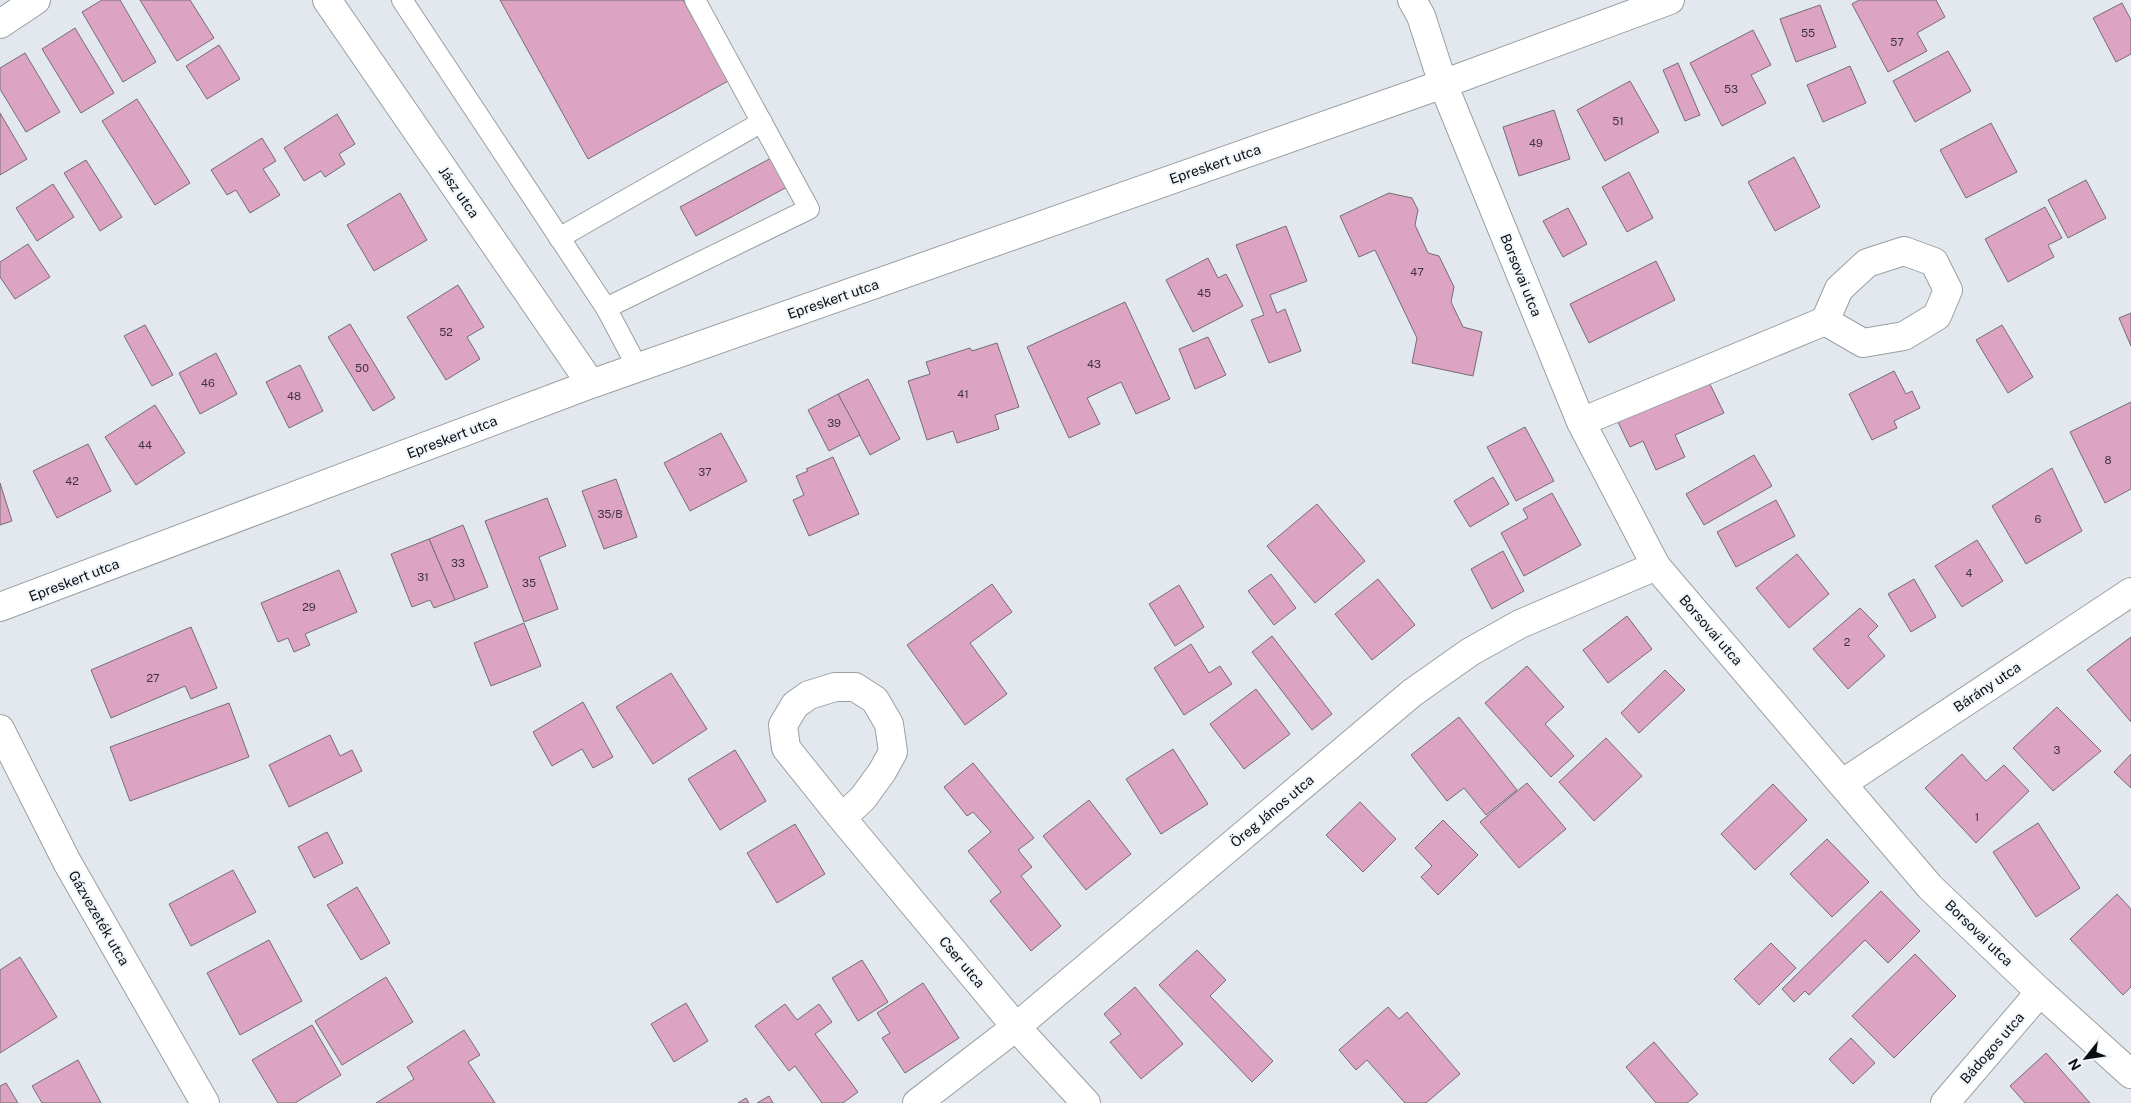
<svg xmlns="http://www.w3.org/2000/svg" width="2131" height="1103" font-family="'Public Sans',sans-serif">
<rect width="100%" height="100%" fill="#e2e8ed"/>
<!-- building -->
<g fill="#dca4c2" stroke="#746e71">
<path d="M102 0H120L156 62 123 82 82 12Z"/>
<path d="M140 0H190L214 38 177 61Z"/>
<path d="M500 0H683L728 81 588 159Z"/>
<path d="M1859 0H1936L1945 17 1917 33 1927 51 1888 72 1852 4Z"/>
<path d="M2122 3 2131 20V54L2116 62 2093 18Z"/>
<path d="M1820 5 1836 47 1796 62 1780 19Z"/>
<path d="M75 28 114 93 81 113 42 49Z"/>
<path d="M1753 30 1771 65 1751 75 1766 103 1722 126 1690 63Z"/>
<path d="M219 45 240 79 207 99 186 66Z"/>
<path d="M1948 51 1971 91 1915 122 1893 81Z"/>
<path d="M25 53 60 112 26 132 0 89V68Z"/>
<path d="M1678 63 1700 115 1685 121 1663 70Z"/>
<path d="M1850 66 1866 103 1823 122 1807 85Z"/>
<path d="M1630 81 1659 132 1605 161 1577 110Z"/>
<path d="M137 99 190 183 155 205 102 121Z"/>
<path d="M1554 110 1570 159 1519 176 1503 127Z"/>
<path d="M0 113 27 159 0 175Z"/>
<path d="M337 114 355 144 339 154 345 164 325 177 321 171 304 181 284 148Z"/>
<path d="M1991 123 2017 172 1966 198 1940 150Z"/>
<path d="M262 138 276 161 263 169 280 195 250 213 236 190 227 195 211 170Z"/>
<path d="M773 157 789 186 696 236 680 207Z"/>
<path d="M1794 157 1820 207 1775 231 1748 182Z"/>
<path d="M86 160 122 217 100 231 64 173Z"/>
<path d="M1629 172 1653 218 1627 232 1602 187Z"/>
<path d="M2086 180 2106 218 2068 238 2048 200Z"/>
<path d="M53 184 74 217 37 241 16 208Z"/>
<path d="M400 193 427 240 374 271 347 225Z"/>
<path d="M1389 193 1412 198 1418 210 1415 225 1428 253 1439 256 1454 287 1451 302 1463 327 1482 332 1473 376 1412 363 1417 338 1375 250 1359 257 1340 216Z"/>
<path d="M2045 207 2062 238 2048 245 2054 257 2008 282 1985 239Z"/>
<path d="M1568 208 1587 244 1563 257 1543 221Z"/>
<path d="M1286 226 1307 281 1270 295 1277 313 1285 309 1301 351 1269 363 1251 320 1264 315 1236 245Z"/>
<path d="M28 244 50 277 15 299 0 277V262Z"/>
<path d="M1208 258 1218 278 1226 274 1243 306 1193 332 1166 280Z"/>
<path d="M1656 261 1675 300 1589 343 1570 304Z"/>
<path d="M458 285 484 327 467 337 480 359 446 380 407 317Z"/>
<path d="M1125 302 1170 399 1136 414 1121 382 1087 398 1100 424 1069 438 1027 347Z"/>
<path d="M2131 313V346L2119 318Z"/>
<path d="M350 324 395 398 373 411 328 337Z"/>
<path d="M145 325 173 375 152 386 124 336Z"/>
<path d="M2002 325 2033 377 2008 393 1976 340Z"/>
<path d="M1208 337 1226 375 1195 389 1179 349Z"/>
<path d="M997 343 1019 407 995 415 999 429 957 443 953 431 927 440 908 381 930 374 926 362 970 348 972 351Z"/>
<path d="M216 353 237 394 200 414 179 373Z"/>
<path d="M300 365 323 411 289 428 266 382Z"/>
<path d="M1894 371 1906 394 1912 391 1920 408 1894 421 1897 428 1872 440 1849 394Z"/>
<path d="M1706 376 1724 413 1675 435 1685 457 1656 470 1643 441 1630 447 1616 418Z"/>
<path d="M868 379 900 439 870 455 838 394Z"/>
<path d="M838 394 860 435 829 451 808 410Z"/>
<path d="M2131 402V489L2105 503 2070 432Z"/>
<path d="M155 405 185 453 136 485 105 437Z"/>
<path d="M1525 427 1554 481 1516 501 1487 447Z"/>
<path d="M721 433 747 481 690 511 664 463Z"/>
<path d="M88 444 111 491 57 518 33 471Z"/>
<path d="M1754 455 1772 486 1704 525 1686 494Z"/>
<path d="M833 457 859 514 809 536 793 500 804 495 796 476 808 471 806 469Z"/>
<path d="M2052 468 2082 531 2026 564 1992 506Z"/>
<path d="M1493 477 1509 504 1470 527 1454 501Z"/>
<path d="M616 479 637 537 604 549 582 491Z"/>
<path d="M0 483 12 521 0 525Z"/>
<path d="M1552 493 1581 545 1524 576 1501 533 1528 518 1523 509Z"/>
<path d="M547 498 566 546 539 557 558 609 524 622 485 521Z"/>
<path d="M1776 500 1795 536 1736 567 1717 532Z"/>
<path d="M1317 504 1365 561 1315 603 1267 546Z"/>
<path d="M463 525 488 587 455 600 429 539Z"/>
<path d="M429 539 455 600 434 608 430 600 412 607 391 554Z"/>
<path d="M1977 540 2003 581 1962 607 1935 566Z"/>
<path d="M1503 551 1524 591 1492 609 1471 569Z"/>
<path d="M1797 554 1829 594 1789 628 1756 588Z"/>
<path d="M339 570 357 612 305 634 310 645 294 652 288 638 278 642 261 603Z"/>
<path d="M1271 574 1296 608 1274 625 1248 591Z"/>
<path d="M1378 579 1415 625 1372 660 1335 614Z"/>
<path d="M1914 579 1936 617 1911 632 1888 594Z"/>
<path d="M992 584 1012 612 970 643 1007 694 965 725 907 645Z"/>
<path d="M1179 585 1204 627 1175 646 1149 604Z"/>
<path d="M1860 608 1878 626 1868 636 1885 656 1848 689 1813 649Z"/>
<path d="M1627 616 1652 649 1608 683 1583 650Z"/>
<path d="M524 623 541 666 491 686 474 643Z"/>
<path d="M191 627 217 688 191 699 185 686 111 718 91 670Z"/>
<path d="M1272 636 1332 714 1312 730 1252 652Z"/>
<path d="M2131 637V722L2087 670Z"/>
<path d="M1191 644 1209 673 1220 666 1232 684 1184 715 1154 668Z"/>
<path d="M1527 666 1564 707 1545 724 1574 756 1551 777 1485 703Z"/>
<path d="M1665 670 1685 690 1639 733 1621 713Z"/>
<path d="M671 673 707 729 653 764 616 707Z"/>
<path d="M1256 689 1290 734 1244 769 1210 724Z"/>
<path d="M583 702 613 757 593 768 582 749 552 766 533 732Z"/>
<path d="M229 703 249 757 130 801 110 747Z"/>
<path d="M2057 707 2101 751 2053 791 2013 748Z"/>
<path d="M1459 717 1517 790 1486 815 1464 788 1447 801 1411 755Z"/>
<path d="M330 735 340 756 352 750 362 771 289 807 269 765Z"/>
<path d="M1606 738 1642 776 1594 821 1559 782Z"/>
<path d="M1173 749 1208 804 1161 834 1126 779Z"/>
<path d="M735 750 766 801 720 830 688 779Z"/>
<path d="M1962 754 1986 781 2004 765 2029 791 1976 843 1925 788Z"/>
<path d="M2131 754V788L2114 772Z"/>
<path d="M973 763 1034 838 1018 850 1032 867 1021 876 1061 926 1031 951 990 901 1001 892 968 851 991 832 973 812 967 816 944 787Z"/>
<path d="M1527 783 1566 829 1519 868 1480 822Z"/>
<path d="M1773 784 1807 820 1755 870 1721 834Z"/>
<path d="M1089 800 1131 854 1086 890 1043 836Z"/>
<path d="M1360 802 1396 839 1363 872 1326 835Z"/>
<path d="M1443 820 1478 855 1438 895 1421 877 1432 866 1415 848Z"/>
<path d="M2038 823 2080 888 2036 917 1993 852Z"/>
<path d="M795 824 825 874 777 903 747 853Z"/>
<path d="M327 832 343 863 314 878 298 847Z"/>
<path d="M1827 839 1869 882 1832 917 1790 874Z"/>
<path d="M233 870 256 912 191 946 169 904Z"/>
<path d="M357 887 390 943 361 960 327 905Z"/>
<path d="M1881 891 1920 931 1888 963 1865 940 1809 995 1805 991 1794 1002 1782 989Z"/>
<path d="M2117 894 2131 909V987L2123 995 2070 939Z"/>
<path d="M269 940 302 1001 240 1035 207 973Z"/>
<path d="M1771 943 1796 968 1759 1005 1734 979Z"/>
<path d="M1197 950 1226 980 1210 996 1273 1061 1252 1082 1159 985Z"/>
<path d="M1915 954 1956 996 1894 1058 1852 1016Z"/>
<path d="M20 957 57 1017 0 1053V970Z"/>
<path d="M862 960 888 1002 858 1021 832 978Z"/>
<path d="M386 977 413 1022 342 1065 315 1021Z"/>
<path d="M923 983 959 1038 905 1073 882 1038 890 1033 877 1013Z"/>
<path d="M1135 987 1183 1044 1141 1079 1110 1042 1121 1034 1104 1014Z"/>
<path d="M686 1003 708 1041 674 1062 651 1024Z"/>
<path d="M785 1004 797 1020 819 1004 832 1022 815 1034 858 1092 843 1103H822L795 1066 789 1071 755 1026Z"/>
<path d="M1388 1007 1399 1019 1407 1012 1460 1074 1426 1103H1405L1367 1060 1356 1070 1339 1050Z"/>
<path d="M312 1025 341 1075 295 1103H278L252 1060Z"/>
<path d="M464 1030 480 1055 468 1062 495 1103H376L414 1079 407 1067Z"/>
<path d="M1851 1038 1875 1063 1853 1084 1829 1059Z"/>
<path d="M1654 1042 1698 1094 1687 1103H1656L1626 1067Z"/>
<path d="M2046 1053 2090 1103H2025L2010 1086Z"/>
<path d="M78 1060 101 1103H42L32 1086Z"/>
<path d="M6 1083 18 1103H0V1086Z"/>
<path d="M769 1096 773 1103H757Z"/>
<path d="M746 1098 749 1103H738Z"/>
</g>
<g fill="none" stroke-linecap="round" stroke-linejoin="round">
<defs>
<g id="service">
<path d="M402 0 606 308 809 209 695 0"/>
<path d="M559 238 762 122"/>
<path d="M606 308 638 368"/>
</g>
<g id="minor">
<path d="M327 0 591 384"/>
<path d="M1412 0 1421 16 1443 84 1581 422 1656 566 1930 887 2040 992 2131 1074"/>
<path d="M0 24 36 0"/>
<path d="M1581 422 1825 321 1839 289 1867 263 1904 251 1934 262 1948 290 1937 316 1904 336 1863 343 1825 321"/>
<path d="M0 607 591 384 1443 84 1670 0"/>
<path d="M1843 783 2131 592"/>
<path d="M842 818 863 798 882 772 893 752 889 724 875 700 855 687H835L809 695 795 705 783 725 786 748 842 818 1016 1027 1086 1103"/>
<path d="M917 1103 1016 1027 1412 693 1470 652 1520 624 1656 566"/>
<path d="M1945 1103 2040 992"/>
</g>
<path id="tertiary" d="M0 729 67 862 205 1103"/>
</defs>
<!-- service casing -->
<use href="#service" stroke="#999fa3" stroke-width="22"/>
<!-- minor casing -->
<use href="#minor" stroke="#999fa3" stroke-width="30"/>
<!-- tertiary casing -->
<use href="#tertiary" stroke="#999fa3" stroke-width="30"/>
<!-- service -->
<use href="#service" stroke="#fff" stroke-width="20"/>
<!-- minor -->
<use href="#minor" stroke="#fff" stroke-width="28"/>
<!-- tertiary -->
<use href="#tertiary" stroke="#fff" stroke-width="28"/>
</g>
<g text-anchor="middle" stroke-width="4" stroke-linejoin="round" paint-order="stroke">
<!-- number labels -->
<g font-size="11" fill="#3f333b">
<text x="1808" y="37">55</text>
<text x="1897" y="46">57</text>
<text x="1731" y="93">53</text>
<text x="1618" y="125">51</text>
<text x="1536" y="147">49</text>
<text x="1417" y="276">47</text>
<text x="1204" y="297">45</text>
<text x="446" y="336">52</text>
<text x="1094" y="368">43</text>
<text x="362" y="372">50</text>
<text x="208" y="387">46</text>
<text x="963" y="398">41</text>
<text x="294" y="400">48</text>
<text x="834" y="427">39</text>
<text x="145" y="449">44</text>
<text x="2108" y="464">8</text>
<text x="705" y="476">37</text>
<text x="72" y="485">42</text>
<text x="610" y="518">35/B</text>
<text x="2038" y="523">6</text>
<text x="458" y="567">33</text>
<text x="1969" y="577">4</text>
<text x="423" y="581">31</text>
<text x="529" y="587">35</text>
<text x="309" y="611">29</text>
<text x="1847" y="646">2</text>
<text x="153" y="682">27</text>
<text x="2057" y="754">3</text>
<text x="1977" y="821">1</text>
</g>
<!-- street labels -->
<g font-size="14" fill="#0b0d0e" stroke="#eff5fa">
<text transform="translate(1215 164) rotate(-19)" y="5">Epreskert utca</text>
<text transform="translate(459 192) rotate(55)" y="5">Jász utca</text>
<text transform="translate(1521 275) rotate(68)" y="5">Borsovai utca</text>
<text transform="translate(833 299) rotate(-19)" y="5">Epreskert utca</text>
<text transform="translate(452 437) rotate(-21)" y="5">Epreskert utca</text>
<text transform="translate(74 580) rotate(-21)" y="5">Epreskert utca</text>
<text transform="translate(1711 630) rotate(49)" y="5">Borsovai utca</text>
<text transform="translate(1987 687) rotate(-34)" y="5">Bárány utca</text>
<text transform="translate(1272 811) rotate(-40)" y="5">Öreg János utca</text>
<text transform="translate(99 918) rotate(60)" y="5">Gázvezeték utca</text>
<text transform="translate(1979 933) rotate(44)" y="5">Borsovai utca</text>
<text transform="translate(962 962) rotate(50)" y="5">Cser utca</text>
<text transform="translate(1992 1048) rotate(-49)" y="5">Bádogos utca</text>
</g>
</g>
<!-- north arrow -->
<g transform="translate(2086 1058) rotate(240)" stroke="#eff5fa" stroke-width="4" paint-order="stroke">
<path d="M0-4L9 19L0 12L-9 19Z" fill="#0b0d0e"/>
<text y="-8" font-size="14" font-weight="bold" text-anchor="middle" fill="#0b0d0e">N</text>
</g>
</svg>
